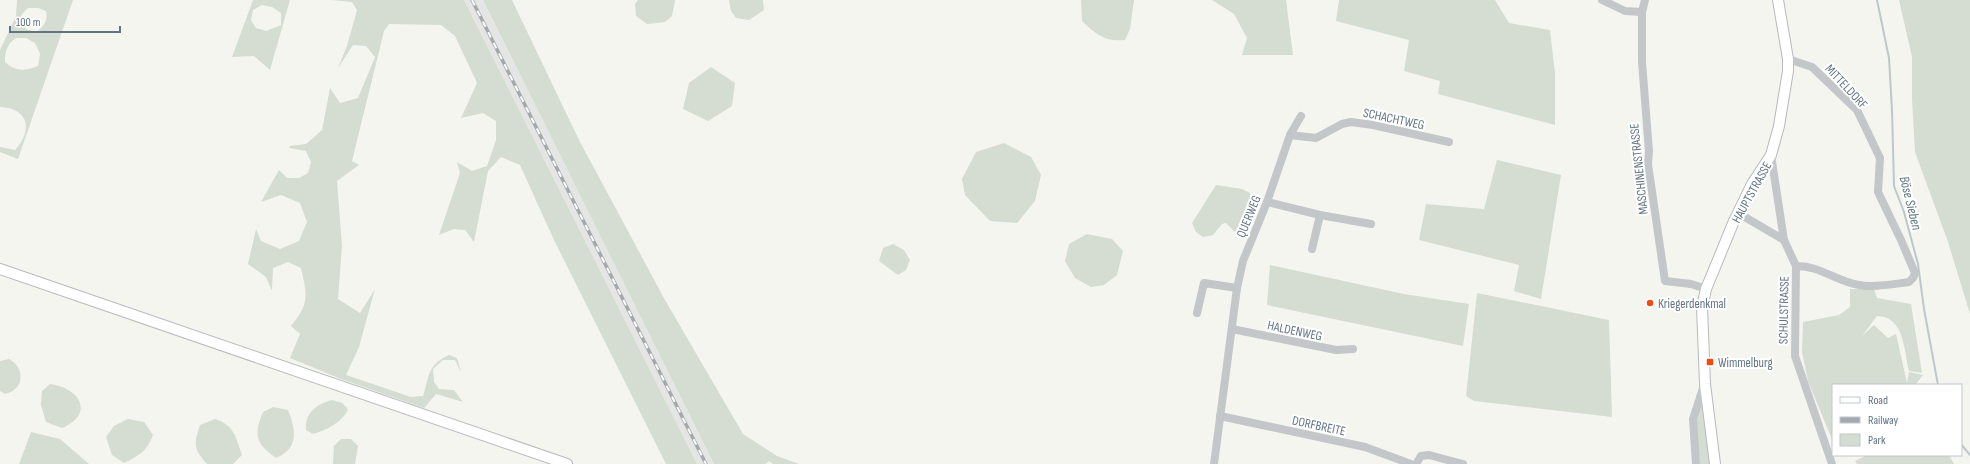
<svg xmlns="http://www.w3.org/2000/svg" width="1970" height="464" font-family="'Sofia Sans Condensed',sans-serif">
<rect width="100%" height="100%" fill="#f5f5f0"/>
<!-- built -->
<path fill="#e5e6e4" d="M464 0H483L714 464H697Z"/>
<!-- green -->
<g fill="#d5dcd1" fill-rule="evenodd">
<path d="M17 0H73L18 159 0 152V147L15 150C33 131 29 108 0 107V50L16 16ZM28 8H38L46 11C48 21 44 26 37 32L26 29 19 20 22 14ZM16 38H26L35 43 40 54 38 66C25 71 16 72 5 62 5 51 7 44 16 38Z"/>
<path d="M253 0H290L270 70 254 56 232 57ZM262 5 272 7 281 13V25L266 31 256 28 251 20 253 10Z"/>
<path d="M331 0H464L697 464H666L553 238 520 165 501 157 488 171 474 242 465 230 454 229 439 235 460 173 457 162 472 171 487 166 496 140V121L483 113 461 118 477 83 455 36 441 25 389 24 384 31 352 161 359 165 337 181 342 246 338 299 360 313 375 289 359 347 346 375 411 397 423 396C430 375 427 365 449 355L457 358 461 372 455 360H443L433 369 434 382 439 389 454 390 463 402 436 394 424 408 341 379 290 358 300 334 291 326C310 303 307 295 301 268L288 262 273 268 272 291 266 277 248 264 256 229 261 241 280 249 299 241 307 222 300 203 281 195 261 202 279 170 287 178H299L308 173 311 162 306 151 289 148 290 146 306 144 322 130 330 88 340 103 358 98 375 57 366 46 353 45 338 68 347 46 357 10 352 2Z"/>
<path d="M483 0H512L579 140 665 300 743 434 777 456 799 464H773L769 461 766 464H714Z"/>
<path d="M638 0H675L672 16 665 22 647 24 636 16 635 4Z"/>
<path d="M729 0H763L764 10 749 20 736 18 731 11Z"/>
<path d="M1081 0H1134L1130 29 1125 40C1104 42 1096 34 1082 21Z"/>
<path d="M1212 0H1286L1293 55H1242L1247 38 1234 14Z"/>
<path d="M1339 0H1495L1509 23 1550 30 1555 74V125L1438 94 1440 81 1404 71 1409 40 1336 21Z"/>
<path d="M1899 0H1970V314L1948 242 1915 152 1912 99V57Z"/>
<path d="M711 67 735 83 732 106 708 121 683 109 689 83Z"/>
<path d="M1004 143 1031 157 1041 175 1035 201 1017 223 990 221 965 195 962 179 976 152Z"/>
<path d="M1497 160 1561 175 1541 299 1514 291 1519 265 1419 240 1426 204 1484 209Z"/>
<path d="M1216 185 1242 189 1250 193V204L1235 232 1226 223 1222 224 1213 235 1203 237 1196 232 1192 223Z"/>
<path d="M1087 234 1112 239 1123 251 1117 275 1104 285 1091 287 1075 278 1065 261 1069 244Z"/>
<path d="M893 244 904 250 910 260 906 270 898 275 879 261 883 248Z"/>
<path d="M1270 265 1404 294 1469 304 1463 346 1267 305Z"/>
<path d="M1850 289H1874L1877 298 1911 304 1922 373 1909 371C1904 350 1904 316 1877 316L1862 336 1874 325 1888 338 1896 334 1907 383 1909 372 1923 375 1915 385H1833V442L1808 381 1802 352 1803 322 1839 315 1850 307Z"/>
<path d="M1477 293 1609 320 1612 417 1474 401 1466 396Z"/>
<path d="M9 359C26 368 24 390 5 394L0 391V361Z"/>
<path d="M50 384C80 388 95 414 62 428L46 422 41 405 42 391Z"/>
<path d="M1703 397 1712 464H1700L1695 418Z"/>
<path d="M332 400 342 403 348 409C344 421 325 431 313 434L306 430C304 413 317 404 332 400Z"/>
<path d="M273 407 288 410C296 430 299 448 276 458 256 443 253 436 263 412Z"/>
<path d="M128 419 144 422 153 435C147 451 140 455 124 463L112 455 106 437 114 426Z"/>
<path d="M215 419C234 425 236 437 242 455L233 464H207C193 449 194 443 200 425Z"/>
<path d="M31 432 60 439 89 464H19Z"/>
<path d="M341 439H351L358 446 355 464H333L334 446Z"/>
<path d="M1867 455H1949L1954 464H1857L1855 461Z"/>
</g>
<g fill="none" stroke-linecap="round" stroke-linejoin="round">
<!-- stream -->
<g stroke="#bcc8cd" stroke-width="2">
<path d="M1877 0 1889 58 1892 110 1894 186 1904 212 1918 264 1924 309 1938 385"/>
<path d="M1961 444 1970 455"/>
</g>
<defs>
<g id="major">
<path d="M0 269 567 464"/>
<path d="M1715 464 1705 384 1702 307 1706 289 1734 221 1752 184 1771 155 1779 126 1788 71V59L1778 0"/>
</g>
</defs>
<!-- major casing -->
<use href="#major" stroke="#b6babe" stroke-width="12"/>
<!-- minor -->
<g stroke="#c3c7ca" stroke-width="8">
<path d="M1602 0 1625 11 1642 12"/>
<path d="M1645 0 1642 12V62L1649 151 1648 164 1665 281 1691 284 1706 289"/>
<path d="M1788 59 1812 67 1857 110 1880 158 1878 192 1901 240 1915 273 1913 278 1909 282C1894 284 1874 288 1859 285 1837 282 1819 265 1796 266"/>
<path d="M1290 135 1316 138 1342 124 1351 122 1373 125 1449 142"/>
<path d="M1771 155 1784 240 1796 266 1795 356 1832 464"/>
<path d="M1267 202 1320 215 1371 224"/>
<path d="M1738 213 1784 240"/>
<path d="M1312 249 1320 215"/>
<path d="M1197 313 1204 283 1237 288"/>
<path d="M1232 329 1336 350 1353 349"/>
<path d="M1220 416 1365 447 1411 464"/>
<path d="M1214 464 1237 288 1243 261 1267 202 1290 135 1301 116"/>
<path d="M1416 464 1421 456 1429 455 1463 464"/>
<path d="M1696 464 1693 419 1705 382"/>
</g>
<!-- major -->
<use href="#major" stroke="#fff" stroke-width="10"/>
<defs>
<path id="rail" d="M472 0 706 464"/>
</defs>
<!-- rail casing -->
<use href="#rail" stroke="#a3a9af" stroke-width="3.5"/>
<!-- rail -->
<use href="#rail" stroke="#fff" stroke-width="2" stroke-dasharray="6" stroke-linecap="butt"/>
</g>
<!-- markers -->
<g fill="#f14b14" stroke="#fff" stroke-width="1.5">
<circle cx="1650" cy="303" r="4"/>
<rect x="1706" y="358" width="8" height="8" rx="2"/>
</g>
<g text-anchor="middle" stroke-width="4" stroke-linejoin="round" paint-order="stroke">
<!-- street labels -->
<g font-size="13" fill="#617484" stroke="#fff">
<text transform="translate(1847 86) rotate(47)" y="5">MITTELDORF</text>
<text transform="translate(1394 118) rotate(12)" y="5">SCHACHTWEG</text>
<text transform="translate(1638 169) rotate(-96)" y="5">MASCHINENSTRASSE</text>
<text transform="translate(1751 192) rotate(-61)" y="5">HAUPTSTRASSE</text>
<text transform="translate(1248 216) rotate(-68)" y="5">QUERWEG</text>
<text transform="translate(1783 310) rotate(-89)" y="5">SCHULSTRASSE</text>
<text transform="translate(1295 330) rotate(12)" y="5">HALDENWEG</text>
<text transform="translate(1319 425) rotate(12)" y="5">DORFBREITE</text>
</g>
<!-- poi labels -->
<g font-size="13" fill="#617484" stroke="#fff" text-anchor="start">
<text x="1658" y="308">Kriegerdenkmal</text>
<text x="1718" y="367">Wimmelburg</text>
</g>
<!-- water labels -->
<g font-size="14" font-style="italic" fill="#5c7781" stroke="#fff">
<text transform="translate(1911 203) rotate(76)" y="5">Böse Sieben</text>
</g>
</g>
<!-- legend -->
<rect x="1832" y="384" width="130" height="72" fill="#ffffff" stroke="#c0c7ce"/>
<rect x="1840" y="397" width="20" height="6" fill="#ffffff" stroke="#c0c7ce"/>
<text x="1868" y="404" font-size="12" fill="#617484">Road</text>
<rect x="1840" y="417" width="20" height="6" fill="#a3a9af" stroke="#c0c7ce"/>
<text x="1868" y="424" font-size="12" fill="#617484">Railway</text>
<rect x="1840" y="434" width="20" height="12" fill="#d5dcd1" stroke="#c0c7ce"/>
<text x="1868" y="444" font-size="12" fill="#617484">Park</text>
<!-- scale -->
<path d="M10 26v6h110v-6" fill="none" stroke="#617484" stroke-width="2"/>
<text x="16" y="26" font-size="12" fill="#617484" stroke="#ffffff" stroke-width="3" paint-order="stroke">100 m</text>
</svg>
